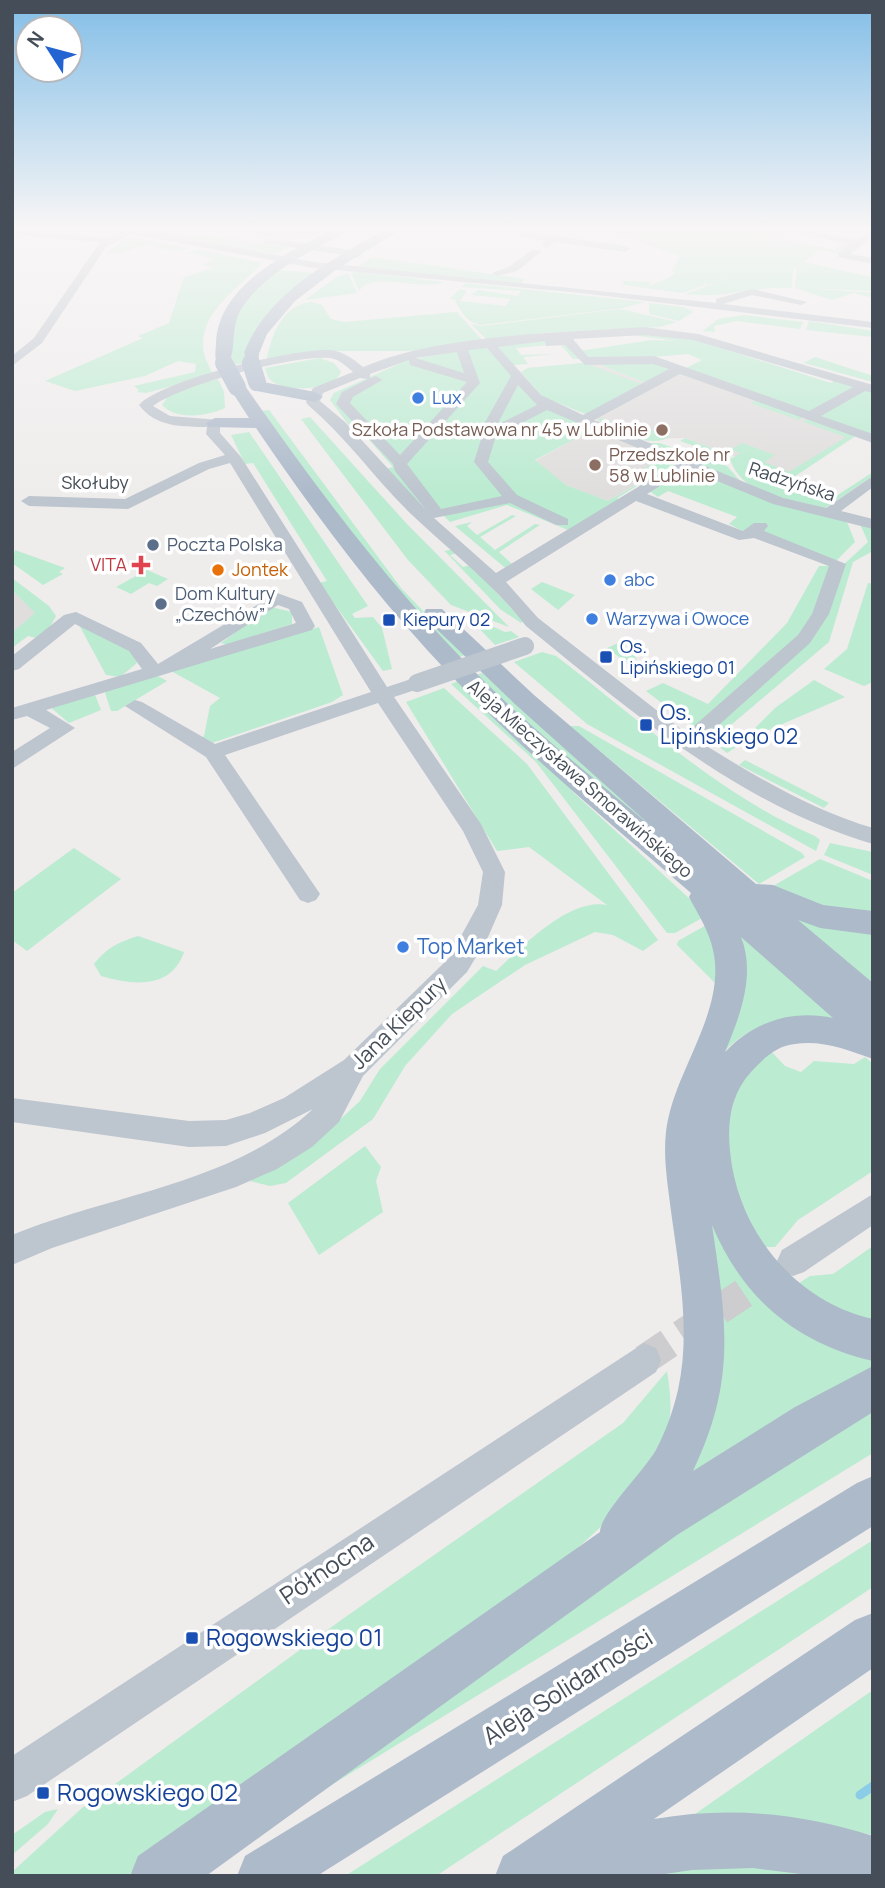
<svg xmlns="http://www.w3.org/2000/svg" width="885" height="1888" font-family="Manrope,sans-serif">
<rect width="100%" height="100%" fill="#efecec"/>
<!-- education -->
<g fill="#e0dddd">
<path d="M582 363 600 365 646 383 673 368 857 435 790 477 685 438 640 439 600 422 521 372 528 368Z"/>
<path d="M593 429 664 457 644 469 653 474 608 501 566 485 535 461Z"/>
<path d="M12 590 36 613 12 633Z"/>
</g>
<!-- green -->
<g fill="#bbebd1">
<path d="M259 230H326C302 243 277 238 250 235Z"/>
<path d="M768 230 786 234 779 239 835 250 843 244 832 240 850 244 837 253 820 250 803 262 871 277 873 291 805 288 873 293V298L853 293 832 300 795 288 797 269 793 267 792 288C749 286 727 299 685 294L734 276 707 285 704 281 705 285 682 293 624 285 623 281 651 282 646 288C656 281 667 281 675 273L672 270 680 256 607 231Z"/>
<path d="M159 231 290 246 274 254 155 233Z"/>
<path d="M129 237 189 248C169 256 162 244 144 246 129 248 122 257 106 253Z"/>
<path d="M197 249 262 263C240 288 196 312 204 354 206 361 210 368 213 375L146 393 137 392 139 390 134 386 195 372 196 364 178 361 145 376 75 391 45 381 143 338 138 336 169 323 184 277 214 268 203 265 214 259 189 253Z"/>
<path d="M372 257 525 279 521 283 358 267Z"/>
<path d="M279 270 315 273C280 301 254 316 245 363L232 365C221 318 244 298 279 270Z"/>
<path d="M348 273 357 293 305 300 335 278Z"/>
<path d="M351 273 359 272 444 282C421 292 372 270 359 291Z"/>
<path d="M465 283 645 302 623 308 481 325C464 321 464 313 455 302L457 300 450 299 460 289 467 291 460 301 506 306 510 299 471 295 478 290 518 296 521 291 462 287Z"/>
<path d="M311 302 322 305 331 319 344 322 457 312 483 341 410 351H327L266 363C271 336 281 306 311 302Z"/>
<path d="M649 303 684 307 693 312 679 321 649 314Z"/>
<path d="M620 309 677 322 660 327 543 333 487 340 471 324 481 326Z"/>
<path d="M744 315 803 322 800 329 737 321 714 326 715 332 703 331 718 319Z"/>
<path d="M809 321 873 331V337L806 330Z"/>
<path d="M624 334 683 336 831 383 835 380 873 391V441L857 435 782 485 827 502 873 472V476L822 510C790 504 741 494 730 459L741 453 734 451 725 457 680 441 685 438 725 453 742 443 775 455 764 462 789 472 846 437 803 422 809 418 806 416 799 420 750 403 757 400 680 371 702 360 688 354 653 357 673 368 646 383 585 359 579 351 652 340 677 341Z"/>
<path d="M544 341 568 343 581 359H573L560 344 516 348 521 355 556 354 523 357 528 364 513 365 494 345Z"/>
<path d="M486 346 537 402 594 429 535 460 566 485 608 501 653 475 643 469 664 457 677 464 643 487 638 485 617 498 621 501 509 571 455 526 472 522 467 526 477 535 512 515 516 516 480 537 495 550 535 524 540 525 499 552 513 565 568 530 507 505 450 522 440 512 427 514 386 469 393 467 364 434 357 436 330 400 334 393 408 360Z"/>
<path d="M815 357 873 376V382L804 363Z"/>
<path d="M320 358 334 363 341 372C333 391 289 392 273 382 268 379 267 374 265 368Z"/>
<path d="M582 363 590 365 644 385 588 415 543 397 521 372 528 368Z"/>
<path d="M218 379 224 392 225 408C207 416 178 421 162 405L171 392Z"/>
<path d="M269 410 401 588 465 655 455 659 415 616 260 411Z"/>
<path d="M310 417 406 523 509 627 451 605 408 560 301 419Z"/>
<path d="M598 417 646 433 652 430 670 437C648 449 620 431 600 422Z"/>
<path d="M249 432 368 606 352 614 355 618 373 617 382 628 392 669 383 671 319 583 327 581 253 463 245 464 231 435Z"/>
<path d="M645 443H660L727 466 742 483Z"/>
<path d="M691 467 777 503 847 522 855 542 831 566 840 568 868 542 860 524 873 527V551L853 562 829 642 725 730 744 739 775 708 814 680 845 697 750 738 727 753 646 691 663 683 708 704 787 623 819 566H828C795 550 761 541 729 524L737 517 668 491 658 497 648 490Z"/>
<path d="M438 544 445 551 453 549 457 553 450 555 463 567 471 565 523 621 521 623 500 609Z"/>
<path d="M15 550 65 568 59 572 63 574 43 585 12 563Z"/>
<path d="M147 570 168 579 157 586 149 583 131 594 116 587Z"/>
<path d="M12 578 49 606 56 616 50 627 36 638 28 636 12 648V633L35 613 12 590Z"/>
<path d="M542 582 575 595 558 610 531 589Z"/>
<path d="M868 583 873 584V682L864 686 824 669 847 649Z"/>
<path d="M271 607 292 612V624L227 645 221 643Z"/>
<path d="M471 617 505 632 511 631 519 637 495 645 471 620Z"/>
<path d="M78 623 127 649 134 655 137 663 120 677 106 675Z"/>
<path d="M319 627 343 695 332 702 212 743 201 738 204 736 210 706 220 698 171 671Z"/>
<path d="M627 639 625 649 633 652 637 661 649 671 644 675 607 648Z"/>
<path d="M542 652 556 656C636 717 722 797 815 836L820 840 816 851 587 724 514 662Z"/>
<path d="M482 673 738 897 732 900 474 676Z"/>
<path d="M156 675 167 681 117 711H111L105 693 107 690Z"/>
<path d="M458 681 560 776 574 793 691 900 704 917 675 933H667L536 762 451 684Z"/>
<path d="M444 688 527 764 658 940 643 951 613 935 595 932 525 965 452 1014 405 1066 373 1119 286 1183 270 1186 250 1181 332 1127 360 1101 380 1069 483 966 496 971C522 947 568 898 607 905L529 847 497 851 406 702Z"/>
<path d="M94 692 101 710 69 723 49 706Z"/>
<path d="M570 726H579L802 853 805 857 759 884Z"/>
<path d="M745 760 829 803 824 808 739 765Z"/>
<path d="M830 843 873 852V875L824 855Z"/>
<path d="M74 848 121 879 27 951 12 940V893Z"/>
<path d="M820 859 873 881V916H854L766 890Z"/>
<path d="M783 912 873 930V993Z"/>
<path d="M708 924 713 935 717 985 677 945 678 941Z"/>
<path d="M730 927 859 1031C795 1022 757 1008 713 1065Z"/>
<path d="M138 936 184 952C171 990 132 985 101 976L94 964C106 948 119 942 138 936Z"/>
<path d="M769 1049 785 1066 801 1072 814 1061 854 1064 865 1057 873 1064V1171L798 1220 775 1247H757L721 1149 739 1083Z"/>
<path d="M365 1146 381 1167 376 1181 383 1212 319 1255 288 1203Z"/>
<path d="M701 1196 873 1353V1371L682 1485Z"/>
<path d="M873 1246V1326L793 1287 810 1276 833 1274Z"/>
<path d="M667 1371C670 1390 673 1412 667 1431 649 1485 605 1524 563 1561L127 1876H12V1872L82 1808 344 1618 623 1423Z"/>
<path d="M873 1407V1453L289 1811 568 1600Z"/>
<path d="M873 1540V1587L436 1876H345Z"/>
<path d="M873 1690V1835L783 1818 695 1814Z"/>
<path d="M58 1809 48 1824 12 1855V1835L45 1812Z"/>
<path d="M751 1858 851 1876H641Z"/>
</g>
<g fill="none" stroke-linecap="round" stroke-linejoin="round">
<!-- stream -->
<path stroke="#8bcde6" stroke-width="9" d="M860 1795 873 1786"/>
<!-- minor-tunnel -->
<path stroke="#cdccce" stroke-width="30" stroke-dasharray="30 15" stroke-linecap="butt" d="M644 1360 777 1271"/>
<!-- minor -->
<g fill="#bdc5ce" fill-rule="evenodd">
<path d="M12 230 108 238 120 232 117 230H140L314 262 716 303V299L752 289 807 302 801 305 752 295 723 304 873 322V328L581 293 314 268 131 234 106 247 42 343 12 366V356L34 338 100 242 12 235Z"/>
<path d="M515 230 625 246 630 249 625 252 556 242 546 248 541 245 545 241 523 237Z"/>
<path d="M783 230H805L856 240 873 230V237L850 254 873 258V264L838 257V253L850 244Z"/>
<path d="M266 238 358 251 363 254 358 257 263 243Z"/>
<path d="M533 249 542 251 517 271 497 276 492 273 509 267Z"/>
<path d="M644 327 698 334 873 385V393L865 391 821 416 873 434V443L680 374 594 420 783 498 826 508 873 476V487L841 511 873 519V529L773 504 688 469 647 494 743 531 754 523H766L768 526 764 531 846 564 829 614 810 643 700 742C755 776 811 810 873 828V844C739 805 632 712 526 626 493 583 450 551 411 514 375 479 347 438 308 405L306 402 313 388 353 372C346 366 339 359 330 358 296 354 180 385 153 406L170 416 220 420V433L241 457 387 687 417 677 427 683 424 687 394 697 481 824 505 872 502 905 488 937 467 972 363 1076 339 1122 312 1147 277 1169 236 1187 52 1248 12 1265V1235C111 1194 233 1184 313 1109L265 1133 226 1146 189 1147 12 1122V1098L189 1121 226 1120 250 1113 284 1098 344 1060 449 958 478 905 483 872 463 831 378 703 225 755 316 888 320 894 316 900 308 903 300 900 206 757 125 706 135 700 142 702 215 744 371 692 230 463 209 469 128 509 29 506 21 501 29 496 125 499 199 463 225 455 206 434 207 427C183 427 155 427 139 405 161 380 295 348 330 350 343 351 353 359 363 367 441 334 558 333 644 327ZM644 335 693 340 853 387 809 411 654 356 588 357 573 339ZM545 341 546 346 565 345 585 365 653 364 669 369 583 415 541 395 498 347ZM487 348 511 376 479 433 482 436 474 462 502 496 441 509 407 464 480 383 468 350ZM457 352 464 373 415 358ZM409 360 410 365 467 382 400 455 350 403 353 397 382 380 376 376 370 378V374ZM360 378 368 379 342 392 336 404 393 464 395 471 427 511 345 422 320 401 323 393ZM518 385 537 405 497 425ZM547 410 676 464 496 573 434 518 510 503 556 525H568V519L517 495 488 462 496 436ZM636 501 739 540 754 538 829 566 812 614 798 635 686 733 538 618 506 582Z"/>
<path d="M277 593 302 602 315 626 312 630 46 710 75 728 12 769V752L50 728 27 716 12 720V708L142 669 129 651 75 624 19 669 12 671V656L64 615 76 612 141 643 158 664ZM278 605 289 609 296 623 210 649Z"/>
<path d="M873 1194V1225L804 1272 793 1276 782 1272 777 1261 782 1250Z"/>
<path d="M644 1343 656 1348 661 1360 656 1372 27 1796 12 1802V1756Z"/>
</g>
<!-- major -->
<g fill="#adbaca" fill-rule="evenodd">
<path d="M331 230H347C338 238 325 243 314 249 286 265 257 283 240 311 231 328 236 348 229 363H217C214 357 216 350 216 342 219 285 287 253 331 230Z"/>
<path d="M384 230H400L337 269 295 301 267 334 258 356H246L244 353C268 292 330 261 384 230Z"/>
<path d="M258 381 315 392 323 397 315 402 252 390 250 386Z"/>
<path d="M237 382 243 383C316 488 393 591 484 681 539 736 602 784 661 835L516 705 426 619 423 614 426 609H442L534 695 756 884 773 885 823 905 873 911V935L820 928 798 920 873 983V1059C847 1050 823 1040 795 1044 776 1046 764 1058 751 1072 731 1094 727 1122 730 1151 737 1230 795 1302 873 1319V1361C795 1343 742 1297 712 1225 726 1321 737 1379 693 1471L795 1407 873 1366V1412L677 1535 206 1876H130L138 1856 600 1532C600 1514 644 1471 656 1450 666 1431 673 1411 678 1390 691 1331 679 1271 671 1211 668 1186 663 1158 666 1132 673 1071 727 1012 713 950 709 931 698 914 689 897L691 893C616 828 539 765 469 694 389 614 320 522 256 428L209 427 206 423 215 418H249L229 387ZM741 937 833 1018C792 1009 753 1022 725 1052 740 1016 756 975 741 937Z"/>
<path d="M873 1476V1526L317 1876H237L245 1856 857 1483Z"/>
<path d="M873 1613V1668L654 1819C730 1806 800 1813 873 1836V1876H817L753 1868 692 1870 651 1876H495L503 1856 855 1620Z"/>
</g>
<!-- minor-bridge -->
<path stroke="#bdc5ce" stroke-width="18" d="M417 683 525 646"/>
<!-- major-bridge-far1 -->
<g stroke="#adbaca" stroke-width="14">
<path d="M223 360 225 364"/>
<path d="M251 364 252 353"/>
</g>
<!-- major-bridge -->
<g stroke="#adbaca" stroke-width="18">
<path d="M224 363 237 387"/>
<path d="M251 363 257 382"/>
</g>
</g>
<!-- sky -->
<linearGradient id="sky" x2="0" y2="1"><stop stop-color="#83bee7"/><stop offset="0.46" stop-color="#f8f6f6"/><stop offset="1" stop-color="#f8f6f6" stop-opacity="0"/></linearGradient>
<rect width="885" height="495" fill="url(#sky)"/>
<!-- markers -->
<g fill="#3f7fe0" stroke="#fff" stroke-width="2.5">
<circle cx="418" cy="398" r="7"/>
<circle cx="610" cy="580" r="7"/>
<circle cx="592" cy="619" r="7"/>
<circle cx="403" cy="947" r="7"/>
</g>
<g fill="#8d6e63" stroke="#fff" stroke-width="2.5">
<circle cx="662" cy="430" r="7"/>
<circle cx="595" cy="465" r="7"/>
</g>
<g fill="#5c6f8a" stroke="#fff" stroke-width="2.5">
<circle cx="153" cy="545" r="7"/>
<circle cx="161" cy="604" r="7"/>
</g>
<path fill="#e0444e" stroke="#fff" stroke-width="2.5" d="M137.5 554.5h7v7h7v7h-7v7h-7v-7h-7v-7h7z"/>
<circle fill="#e8710a" stroke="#fff" stroke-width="2.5" cx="218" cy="570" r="7"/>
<g fill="#1a4fb4" stroke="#fff" stroke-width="2.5">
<rect x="382" y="613" width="14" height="14" rx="3.5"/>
<rect x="599" y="650" width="14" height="14" rx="3.5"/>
<rect x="639" y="718" width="14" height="14" rx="3.5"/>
<rect x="185" y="1631" width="14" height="14" rx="3.5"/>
<rect x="36" y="1786" width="14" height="14" rx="3.5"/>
</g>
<g text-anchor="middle" stroke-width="7" stroke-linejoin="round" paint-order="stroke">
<!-- far-shop labels -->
<g font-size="18" fill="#366cbe" stroke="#fff" text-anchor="start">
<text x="432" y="404">Lux</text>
<text x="624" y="586">abc</text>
<text x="606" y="625">Warzywa i Owoce</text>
</g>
<!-- far-education labels -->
<g font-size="18" fill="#785e54" stroke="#fff" text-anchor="end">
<text x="648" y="436">Szkoła Podstawowa nr 45 w Lublinie</text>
<text x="609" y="461" text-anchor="start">Przedszkole nr<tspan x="609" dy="21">58 w Lublinie</tspan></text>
</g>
<!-- far-street labels -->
<g font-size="18" fill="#454e58" stroke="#fff">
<text transform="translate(792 482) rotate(18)" y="6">Radzyńska</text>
<text x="95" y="489">Skołuby</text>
<text transform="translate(580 779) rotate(41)" y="6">Aleja Mieczysława Smorawińskiego</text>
</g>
<!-- far-service labels -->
<g font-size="18" fill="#4e5e75" stroke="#fff" text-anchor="start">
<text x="167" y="551">Poczta Polska</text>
<text x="175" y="600">Dom Kultury<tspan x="175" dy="21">„Czechów”</tspan></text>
</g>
<!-- far-health labels -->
<g font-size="18" fill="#be3a42" stroke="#fff" text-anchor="end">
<text x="127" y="571">VITA</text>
</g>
<!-- far-food labels -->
<g font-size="18" fill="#c56008" stroke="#fff" text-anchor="start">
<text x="232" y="576">Jontek</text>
</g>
<!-- far-transit labels -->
<g font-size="18" fill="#164399" stroke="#fff" text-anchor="start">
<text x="403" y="626">Kiepury 02</text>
<text x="620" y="653">Os.<tspan x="620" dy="21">Lipińskiego 01</tspan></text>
</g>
<!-- transit labels -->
<g font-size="21" fill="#164399" stroke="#fff" text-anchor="start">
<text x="660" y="720">Os.<tspan x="660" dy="24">Lipińskiego 02</tspan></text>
</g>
<!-- shop labels -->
<g font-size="21" fill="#366cbe" stroke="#fff" text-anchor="start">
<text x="417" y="954">Top Market</text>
</g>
<!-- street labels -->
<g font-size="21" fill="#454e58" stroke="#fff">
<text transform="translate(399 1023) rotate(-44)" y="7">Jana Kiepury</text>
</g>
<!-- near-street labels -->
<g font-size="24" fill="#454e58" stroke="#fff">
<text transform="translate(327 1569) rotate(-34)" y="8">Północna</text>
<text transform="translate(568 1687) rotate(-32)" y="8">Aleja Solidarności</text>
</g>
<!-- near-transit labels -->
<g font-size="24" fill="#164399" stroke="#fff" text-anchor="start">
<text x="206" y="1646">Rogowskiego 01</text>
<text x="57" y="1801">Rogowskiego 02</text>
</g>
</g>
<!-- border -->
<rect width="885" height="1888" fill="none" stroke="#454e58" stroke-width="28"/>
<!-- north arrow -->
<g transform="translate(49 49) rotate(306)"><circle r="33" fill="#ffffff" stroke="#b5b8bc" stroke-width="2"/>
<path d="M0-5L12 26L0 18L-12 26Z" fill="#2364d2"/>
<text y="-10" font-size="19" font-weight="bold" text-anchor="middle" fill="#454e58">N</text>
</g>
</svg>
